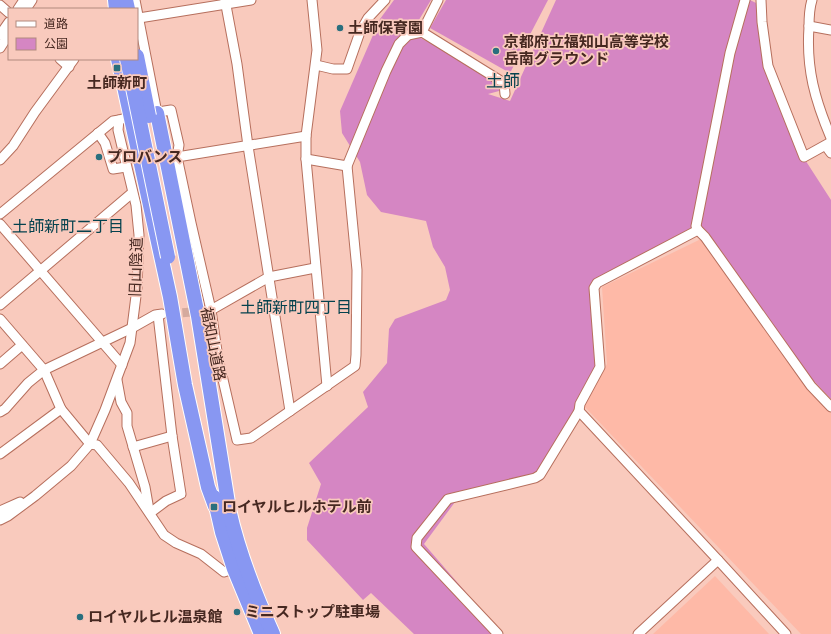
<svg xmlns="http://www.w3.org/2000/svg" width="831" height="634" font-family="'PT Sans Narrow','Noto Sans JP',sans-serif">
<rect width="100%" height="100%" fill="#f9cabd"/>
<!-- built -->
<g fill="#feb9a7">
<path d="M701 239 804 385 831 413V634H801L583 405 607 364 602 287Z"/>
<path d="M715 576 769 634H653Z"/>
</g>
<!-- green -->
<g fill="#d586c3">
<path d="M394 0H431L411 33 499 79V91L488 94 510 101 556 0H750L766 8 769 63 791 138 831 200V399L809 376 699 227 591 282 598 369 541 471 455 502 424 544 502 634H414L371 593 363 600 307 540V528L321 484 309 463 368 407 363 392 387 363 389 329 395 319 446 300 450 290 445 267 433 247 426 221 381 212 367 195 360 162 342 133 340 111 380 19Z"/>
<path d="M446 0H548L510 73 430 28Z"/>
</g>
<g fill="none" stroke-linecap="round" stroke-linejoin="round">
<!-- minor-tunnel -->
<path stroke="#d5aa9e" stroke-width="9" stroke-dasharray="9 4.5" stroke-linecap="butt" d="M169 314 202 311"/>
<defs>
<g id="minor">
<path d="M135 0 157 113"/>
<path d="M225 0 237 64 248 146 290 411"/>
<path d="M312 0 317 50 306 136V159L327 386"/>
<path d="M745 0 730 53 696 226 698 230 705 237 811 386 831 407"/>
<path d="M761 0 762 22 768 66 804 157 831 142"/>
<path d="M812 0C809 9 809 18 809 27 806 69 815 100 831 138"/>
<path d="M0 5 9 13"/>
<path d="M18 9 24 0"/>
<path d="M26 9 32 0"/>
<path d="M139 18 251 0"/>
<path d="M809 26 831 30"/>
<path d="M422 32 504 83 505 94"/>
<path d="M0 35 9 22"/>
<path d="M0 48 9 34"/>
<path d="M60 59 69 67"/>
<path d="M316 65 333 69H347L360 32 368 18 385 0"/>
<path d="M152 113 171 110 179 145 177 157"/>
<path d="M98 133 105 143 113 169 126 167"/>
<path d="M306 136 177 157 191 223 211 310 218 358 237 440 251 438 355 366 356 355 357 270 347 166"/>
<path d="M831 144 828 149 831 153"/>
<path d="M306 159 347 166 386 71 399 44 408 35 422 32 438 0"/>
<path d="M0 160 13 146 35 112 74 59"/>
<path d="M0 214 113 121 119 120"/>
<path d="M0 224 122 365"/>
<path d="M0 305 132 193"/>
<path d="M206 311 211 310 269 277 315 268"/>
<path d="M0 319 44 370 61 409 90 444 97 445 129 483 164 535 176 543 201 554 224 572 234 569"/>
<path d="M0 364 22 345"/>
<path d="M117 380 121 402 127 413V426L145 487 149 510"/>
<path d="M579 411 718 560 786 634"/>
<path d="M0 412 5 409 28 383 44 370 132 328 155 315 162 314"/>
<path d="M133 447 172 436"/>
<path d="M0 454 61 409"/>
<path d="M0 511 20 502"/>
<path d="M150 513 166 501 181 494 172 436 158 315"/>
<path d="M0 520 8 516 35 496 71 466 90 444 105 410 130 343 137 288 139 235 136 205 118 130 119 120 136 115"/>
<path d="M498 634 416 547 417 538 448 499 535 478 540 475 579 411 580 404 600 367 594 288 597 283 698 230"/>
<path d="M638 634 718 560"/>
</g>
<g id="highway">
<path d="M115 0 116 9"/>
<path d="M126 0 128 9"/>
<path d="M118 59 170 297 185 385 208 487 215 506"/>
<path d="M157 113 198 316 229 509"/>
<path d="M214 497 222 532 234 569 261 634"/>
<path d="M227 500C236 546 254 592 273 634"/>
</g>
</defs>
<!-- minor casing -->
<use href="#minor" stroke="#b66f5d" stroke-width="11"/>
<!-- highway casing -->
<use href="#highway" stroke="#fff" stroke-width="16"/>
<!-- minor -->
<use href="#minor" stroke="#fff" stroke-width="9"/>
<!-- highway -->
<use href="#highway" stroke="#8897f2" stroke-width="14"/>
<defs>
<g id="highway-bridge">
<path d="M137 56 149 116"/>
<path d="M127 59 168 257"/>
</g>
</defs>
<!-- highway-bridge casing -->
<use href="#highway-bridge" stroke="#fff" stroke-width="16" stroke-linecap="butt"/>
<!-- highway-bridge -->
<use href="#highway-bridge" stroke="#8897f2" stroke-width="14"/>
</g>
<!-- markers -->
<g fill="#2a6f7e" stroke="#f9cabd" stroke-width="1.5">
<circle cx="340" cy="28" r="4"/>
<circle cx="496" cy="51" r="4"/>
<rect x="113" y="64" width="8" height="8" rx="2"/>
<circle cx="99" cy="157" r="4"/>
<rect x="210" y="503" width="8" height="8" rx="2"/>
<circle cx="237" cy="612" r="4"/>
<circle cx="80" cy="617" r="4"/>
</g>
<g text-anchor="middle" stroke-width="3.5" stroke-linejoin="round" paint-order="stroke">
<!-- poi labels -->
<g font-size="15" font-weight="bold" fill="#462821" stroke="#f9cabd" text-anchor="start">
<text x="348" y="33">土師保育園</text>
<text x="504" y="47">京都府立福知山高等学校<tspan x="504" dy="17">岳南グラウンド</tspan></text>
<text x="117" y="88" text-anchor="middle">土師新町</text>
<text x="107" y="162">プロバンス</text>
<text x="222" y="512">ロイヤルヒルホテル前</text>
<text x="245" y="617">ミニストップ駐車場</text>
<text x="88" y="622">ロイヤルヒル温泉館</text>
</g>
<!-- street labels -->
<g font-size="15" fill="#462821" stroke="#f9cabd">
<text transform="translate(136 267) rotate(-88)" y="5">旧山陰道</text>
<text transform="translate(213 344) rotate(79)" y="5">福知山道路</text>
</g>
<!-- neighbourhood labels -->
<g font-size="16" fill="#04424e" stroke="#f9cabd">
<text x="68" y="232">土師新町二丁目</text>
<text x="296" y="313">土師新町四丁目</text>
</g>
<!-- quarter labels -->
<g font-size="17" fill="#04424e" stroke="#f9cabd">
<text x="503" y="87">土師</text>
</g>
</g>
<!-- legend -->
<rect x="8" y="8" width="130" height="52" fill="#f9cabd" stroke="#b1897f"/>
<rect x="16" y="21" width="20" height="6" fill="#ffffff" stroke="#b1897f"/>
<text x="44" y="28" font-size="12" fill="#462821">道路</text>
<rect x="16" y="38" width="20" height="12" fill="#d586c3" stroke="#b1897f"/>
<text x="44" y="48" font-size="12" fill="#462821">公園</text>
</svg>
